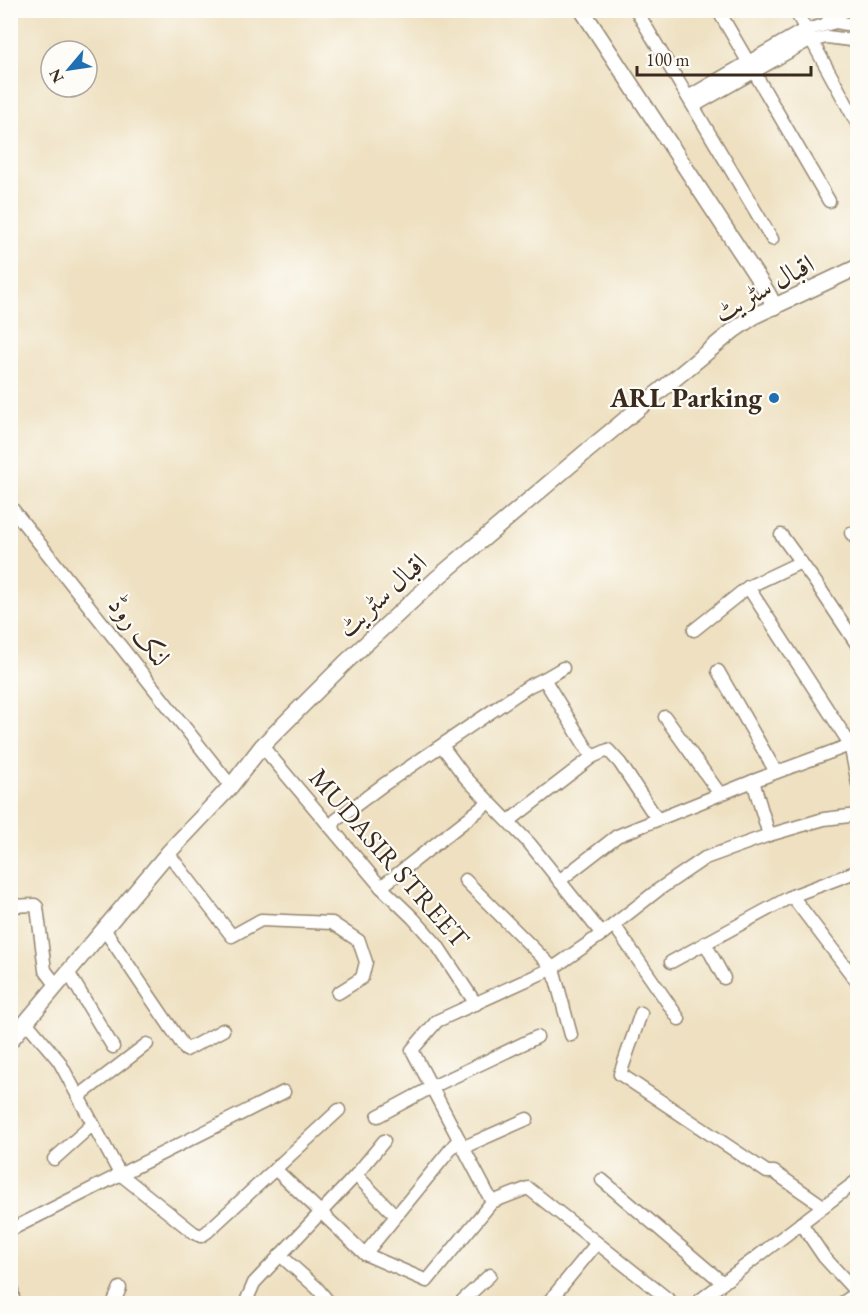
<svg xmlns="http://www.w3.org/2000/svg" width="868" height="1314" font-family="'EB Garamond',Amiri,serif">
<rect width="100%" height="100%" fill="#fdfcf7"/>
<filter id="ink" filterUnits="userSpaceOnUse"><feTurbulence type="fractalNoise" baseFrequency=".0167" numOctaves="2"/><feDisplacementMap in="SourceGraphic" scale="12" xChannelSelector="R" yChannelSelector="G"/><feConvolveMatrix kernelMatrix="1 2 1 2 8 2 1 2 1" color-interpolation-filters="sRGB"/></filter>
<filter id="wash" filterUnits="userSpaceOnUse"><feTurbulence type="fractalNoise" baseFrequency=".008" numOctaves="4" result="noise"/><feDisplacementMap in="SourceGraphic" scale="24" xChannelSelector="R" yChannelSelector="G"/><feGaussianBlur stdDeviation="1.35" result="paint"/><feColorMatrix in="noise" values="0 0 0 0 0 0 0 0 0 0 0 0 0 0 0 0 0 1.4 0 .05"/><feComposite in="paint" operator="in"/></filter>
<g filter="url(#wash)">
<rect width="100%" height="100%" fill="#eee0c0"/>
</g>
<g filter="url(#ink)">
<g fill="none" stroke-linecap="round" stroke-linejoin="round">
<defs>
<g id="minor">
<path d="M636 10 772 239"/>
<path d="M718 10 829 201"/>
<path d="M795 10 858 125"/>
<path d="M827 22 846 10"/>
<path d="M688 97 802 31 836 22 858 26"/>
<path d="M694 106 806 42 827 37 858 41"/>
<path d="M10 506 231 786"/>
<path d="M851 533 858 541"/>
<path d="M781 535 816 583 858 646"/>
<path d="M748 587 850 744 858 784"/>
<path d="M694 630 748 587 801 562"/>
<path d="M718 671 776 772"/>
<path d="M544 679 563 668"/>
<path d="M665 717 720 794"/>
<path d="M262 746 381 887 413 918 437 945 476 1004"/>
<path d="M442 746 465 777 530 844 602 934"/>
<path d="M753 781 769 835"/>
<path d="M509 821 592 757 608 750 620 763 657 819"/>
<path d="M334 830 333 825 336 820 383 785 529 686 544 679 592 757"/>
<path d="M168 853 232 936 261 920 332 923 359 941 366 962 362 978 338 993"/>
<path d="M465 880 553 968 571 1035"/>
<path d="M559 881 617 836 753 781 858 742"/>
<path d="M381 887 489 802"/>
<path d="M792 896 858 983"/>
<path d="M10 906 35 905 37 907 45 970 57 986"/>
<path d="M614 925 679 1019"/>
<path d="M104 929 186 1050 223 1030"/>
<path d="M705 943 724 978"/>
<path d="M671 962 792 896 858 871"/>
<path d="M68 972 113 1047"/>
<path d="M641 1013 620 1074 767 1172H774L823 1206"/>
<path d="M27 1023 59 1061 120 1174 194 1233 201 1236 207 1232 339 1110"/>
<path d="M79 1096 147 1044"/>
<path d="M378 1116 432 1087 537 1037"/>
<path d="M464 1147 527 1119"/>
<path d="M54 1159 93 1124"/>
<path d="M275 1169 365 1254 427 1281 492 1202 528 1188 674 1304"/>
<path d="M356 1175 396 1216"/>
<path d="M602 1180 723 1283"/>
<path d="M492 1202 412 1050 437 1021 553 968 602 934 658 890 705 858 769 835 824 819 858 815"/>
<path d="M801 1223 824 1257 858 1294"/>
<path d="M10 1230 284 1092"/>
<path d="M365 1254 459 1139"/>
<path d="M280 1255 317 1288 327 1300 325 1304"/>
<path d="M10 1275 13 1299"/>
<path d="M113 1304 120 1288"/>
<path d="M245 1304 254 1283 356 1175 384 1141"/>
<path d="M459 1304 490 1275"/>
<path d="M547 1304 597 1243"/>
<path d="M695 1304 858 1180"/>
<path d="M841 1304 857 1293"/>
</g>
<g id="tertiary">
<path d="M582 10 767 292 775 307"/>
<path d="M10 1041 168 853 231 786 262 746 346 662 436 579 587 451 734 330 756 315 858 267"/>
</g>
</defs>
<!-- minor casing -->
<use href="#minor" stroke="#94856f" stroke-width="15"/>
<!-- tertiary casing -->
<use href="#tertiary" stroke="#94856f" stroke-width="18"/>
<!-- minor -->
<use href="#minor" stroke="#fff" stroke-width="12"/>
<!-- tertiary -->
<use href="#tertiary" stroke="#fff" stroke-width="15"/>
</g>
</g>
<!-- markers -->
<circle fill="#1f6fb2" stroke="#fdfcf7" stroke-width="2" cx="774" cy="398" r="6"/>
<g text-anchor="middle" stroke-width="4.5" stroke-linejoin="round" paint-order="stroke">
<!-- street labels -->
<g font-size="27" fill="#3b2a1e" stroke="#fdfcf7">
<text transform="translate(764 288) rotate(-29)" y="9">اقبال سٹریٹ</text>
<text transform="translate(382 595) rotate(-42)" y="9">اقبال سٹریٹ</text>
<text transform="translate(139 631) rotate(52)" y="9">لنک روڈ</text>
<text transform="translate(389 858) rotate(49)" y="9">MUDASIR STREET</text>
</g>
<!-- poi labels -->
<g font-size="27" font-weight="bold" fill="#3b2a1e" stroke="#fdfcf7" text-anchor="end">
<text x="762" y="407">ARL Parking</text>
</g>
</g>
<!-- margin -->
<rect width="868" height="1314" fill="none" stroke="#fdfcf7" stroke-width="36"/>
<!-- north arrow -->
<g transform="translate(69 69) rotate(241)"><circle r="28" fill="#fdfcf7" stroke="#afa8a0" stroke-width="1.5"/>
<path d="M0-4.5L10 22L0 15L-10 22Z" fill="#1f6fb2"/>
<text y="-9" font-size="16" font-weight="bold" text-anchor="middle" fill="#3b2a1e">N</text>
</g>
<!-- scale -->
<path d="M637 66v9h174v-9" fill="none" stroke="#3b2a1e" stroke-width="3"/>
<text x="646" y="66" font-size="18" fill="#3b2a1e" stroke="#fdfcf7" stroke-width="4.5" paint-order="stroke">100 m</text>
</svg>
